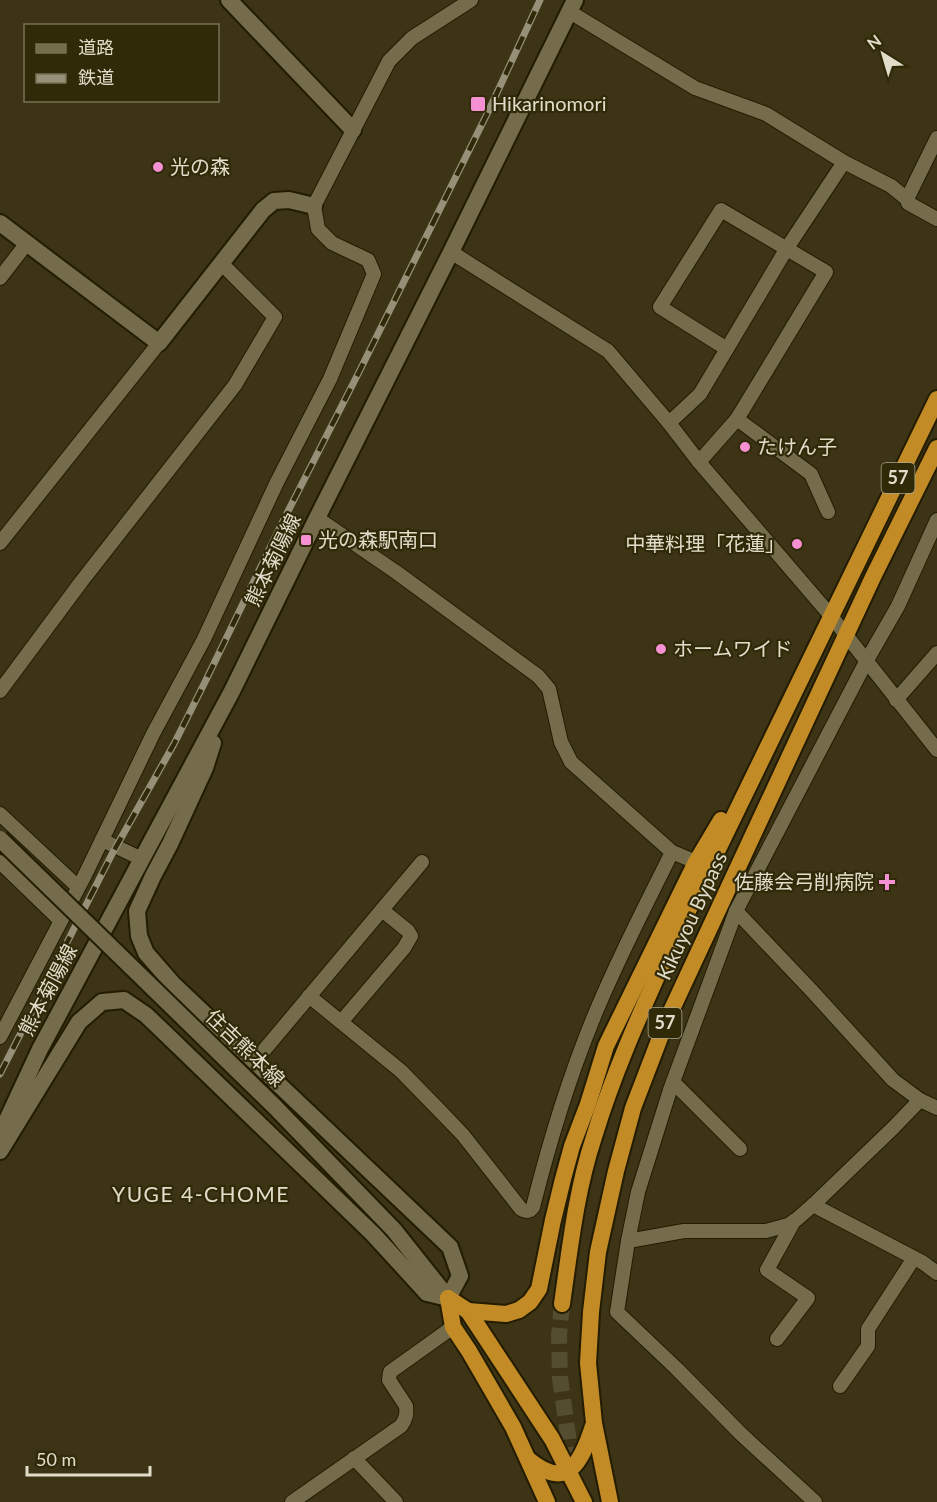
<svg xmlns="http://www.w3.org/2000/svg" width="937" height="1502" font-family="Lato,'Noto Sans JP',sans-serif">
<rect width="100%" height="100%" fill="#3c3414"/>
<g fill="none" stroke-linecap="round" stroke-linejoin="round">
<!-- trunk-tunnel -->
<path stroke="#554d2f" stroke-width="16" stroke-dasharray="16 8" stroke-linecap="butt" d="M562 1304 559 1336 560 1378 574 1478"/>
<defs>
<g id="minor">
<path d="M570 12 695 88 766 114 844 162 891 186 907 199 908 203 937 219"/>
<path d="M907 199 937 138"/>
<path d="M451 252 608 351 669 423 699 462 831 616 937 750"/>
<path d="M0 278 27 243"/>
<path d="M737 419 811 474 828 512"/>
<path d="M669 423 700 394 787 248 844 162"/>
<path d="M699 462 737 419 826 272 721 210 660 307 727 349"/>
<path d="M317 518 396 572 538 676 549 689 561 742 571 762 672 852 696 862"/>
<path d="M0 543 159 343"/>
<path d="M0 691 81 582 235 385 275 317 221 263"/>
<path d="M896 700 937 653"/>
<path d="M0 814 78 887"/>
<path d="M102 840 142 859"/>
<path d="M0 862 60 920"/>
<path d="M736 911 812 991 893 1080 920 1100 937 1108"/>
<path d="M309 996 401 1071 440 1111 463 1135 521 1209C526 1212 530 1212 533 1207 549 1143 568 1080 593 1019 616 962 645 907 672 852"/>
<path d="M341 1022 404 948 411 936 408 931 382 910"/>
<path d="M0 1037 85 875 153 734 204 639 277 482 330 379 374 274 368 260 332 243 318 229 314 206 389 61 412 38 471 0"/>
<path d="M255 1061 422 862"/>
<path d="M673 1082 740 1149"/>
<path d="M813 1205 922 1262 937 1273"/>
<path d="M628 1241 684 1231H766L788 1225 797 1219 813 1205 893 1128 920 1100"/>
<path d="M777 1339 808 1298 767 1270 794 1221"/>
<path d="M840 1386 868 1346V1329L914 1258"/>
<path d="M354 1458 396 1502"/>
<path d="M292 1502 401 1426C406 1419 407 1414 406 1406L389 1380 390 1372 453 1327"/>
<path d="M815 1502 741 1434 677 1369 617 1312 628 1241 638 1192 670 1090 736 911 867 660 898 606 937 520"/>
</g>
<g id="tertiary">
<path d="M229 0 353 130"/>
<path d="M0 223 159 343 263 210 274 201 289 200 314 206"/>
</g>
<g id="secondary">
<path d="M213 743 205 768 170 844 153 876 137 911 139 936 146 953 173 984 450 1247 460 1276 448 1298"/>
<path d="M274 1106 394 1230 448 1298"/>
<path d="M0 1135 40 1049 232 691 317 518 451 252 575 0"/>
<path d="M0 1151 79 1022 102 1002 124 1000 146 1015 169 1037 373 1234 427 1293 448 1298"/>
</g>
<g id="trunk">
<path d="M448 1298 468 1311 552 1439 584 1502"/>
<path d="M448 1298 453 1327 469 1351 513 1427 547 1502"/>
<path d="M562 1304C570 1248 576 1191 594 1137 613 1074 640 1014 667 954L937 399"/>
<path d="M468 1311 506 1314 519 1310 530 1302 539 1289 553 1220 563 1179 572 1146 588 1104 606 1046 696 862 721 820"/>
<path d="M528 1459C567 1492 581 1463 593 1426"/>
<path d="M610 1502 594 1423 588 1363 591 1312 598 1252 616 1171 633 1108 666 1022 873 577 937 448"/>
</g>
</defs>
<!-- minor casing -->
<use href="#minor" stroke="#231c00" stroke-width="16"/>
<!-- tertiary casing -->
<use href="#tertiary" stroke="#231c00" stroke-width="20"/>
<!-- secondary casing -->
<use href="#secondary" stroke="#231c00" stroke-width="20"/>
<!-- trunk casing -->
<use href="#trunk" stroke="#231c00" stroke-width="20"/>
<!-- minor -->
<use href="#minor" stroke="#746c4b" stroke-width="14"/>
<!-- tertiary -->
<use href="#tertiary" stroke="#746c4b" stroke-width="16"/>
<!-- secondary -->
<use href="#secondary" stroke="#746c4b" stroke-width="16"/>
<!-- trunk -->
<use href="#trunk" stroke="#c28b26" stroke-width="16"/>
<defs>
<path id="rail" d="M0 1074 112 854 174 744 205 682 282 523 359 372 489 110 540 0"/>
</defs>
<!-- rail casing -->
<use href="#rail" stroke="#969078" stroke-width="7"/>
<!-- rail -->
<use href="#rail" stroke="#312a09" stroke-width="4.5" stroke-dasharray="14" stroke-linecap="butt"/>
<defs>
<path id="secondary-bridge" d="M0 839 274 1106"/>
</defs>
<!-- secondary-bridge casing -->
<use href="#secondary-bridge" stroke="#231c00" stroke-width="20" stroke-linecap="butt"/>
<!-- secondary-bridge -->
<use href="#secondary-bridge" stroke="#746c4b" stroke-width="16"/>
</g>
<!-- markers -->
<g fill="#f591d2" stroke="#312a09" stroke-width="2">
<rect x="470" y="96" width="16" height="16" rx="3"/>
<circle cx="158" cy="167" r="6"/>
<circle cx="745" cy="447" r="6"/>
<rect x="300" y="534" width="12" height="12" rx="3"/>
<circle cx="797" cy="544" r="6"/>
<circle cx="661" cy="649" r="6"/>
<path d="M884 873h6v6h6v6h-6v6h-6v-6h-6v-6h6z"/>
</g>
<g text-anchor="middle" stroke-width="4.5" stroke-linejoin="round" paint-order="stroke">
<!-- shield labels -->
<g fill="#312a09" stroke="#aca790" stroke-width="1.5">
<rect x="881.5" y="463" width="33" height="30" rx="4.5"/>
<rect x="648.5" y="1008" width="33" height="30" rx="4.5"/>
</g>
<g font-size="18" font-weight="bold" fill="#e1ddca">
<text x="898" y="484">57</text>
<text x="665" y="1029">57</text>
</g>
<!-- poi labels -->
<g font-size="20" fill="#e1ddca" stroke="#312a09" text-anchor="start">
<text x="492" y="111">Hikarinomori</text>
<text x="170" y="174">光の森</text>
<text x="757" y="454">たけん子</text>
<text x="318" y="547">光の森駅南口</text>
<text x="785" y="551" text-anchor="end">中華料理「花蓮」</text>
<text x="673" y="656">ホームワイド</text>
<text x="874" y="889" text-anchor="end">佐藤会弓削病院</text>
</g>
<!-- street labels -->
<g font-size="20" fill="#e1ddca" stroke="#312a09">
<text transform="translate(273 560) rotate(-64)" y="7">熊本菊陽線</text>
<text transform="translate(692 916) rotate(-65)" y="7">Kikuyou Bypass</text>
<text transform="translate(48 990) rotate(-62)" y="7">熊本菊陽線</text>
<text transform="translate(245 1048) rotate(44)" y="7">住吉熊本線</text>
</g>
<!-- neighbourhood labels -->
<g font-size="21" letter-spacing="1.5" fill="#e1ddca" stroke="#312a09">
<text x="201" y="1202">YUGE 4-CHOME</text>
</g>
</g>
<!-- legend -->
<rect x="24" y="24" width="195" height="78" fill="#312a09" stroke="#777256" stroke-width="1.5"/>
<rect x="36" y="44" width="30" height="9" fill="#746c4b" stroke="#777256" stroke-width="1.5"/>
<text x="78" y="54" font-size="18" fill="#e1ddca">道路</text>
<rect x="36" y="74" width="30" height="9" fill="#969078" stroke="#777256" stroke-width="1.5"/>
<text x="78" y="84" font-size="18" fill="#e1ddca">鉄道</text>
<!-- north arrow -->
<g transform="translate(883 54) rotate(323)" stroke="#312a09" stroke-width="4.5" paint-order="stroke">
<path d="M0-4.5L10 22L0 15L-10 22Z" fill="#e1ddca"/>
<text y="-9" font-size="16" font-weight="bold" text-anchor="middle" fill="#e1ddca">N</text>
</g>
<!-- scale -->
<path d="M27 1466v9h123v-9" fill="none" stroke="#e1ddca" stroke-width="3"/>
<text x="36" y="1466" font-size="18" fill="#e1ddca" stroke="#312a09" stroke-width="4.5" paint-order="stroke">50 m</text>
</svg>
